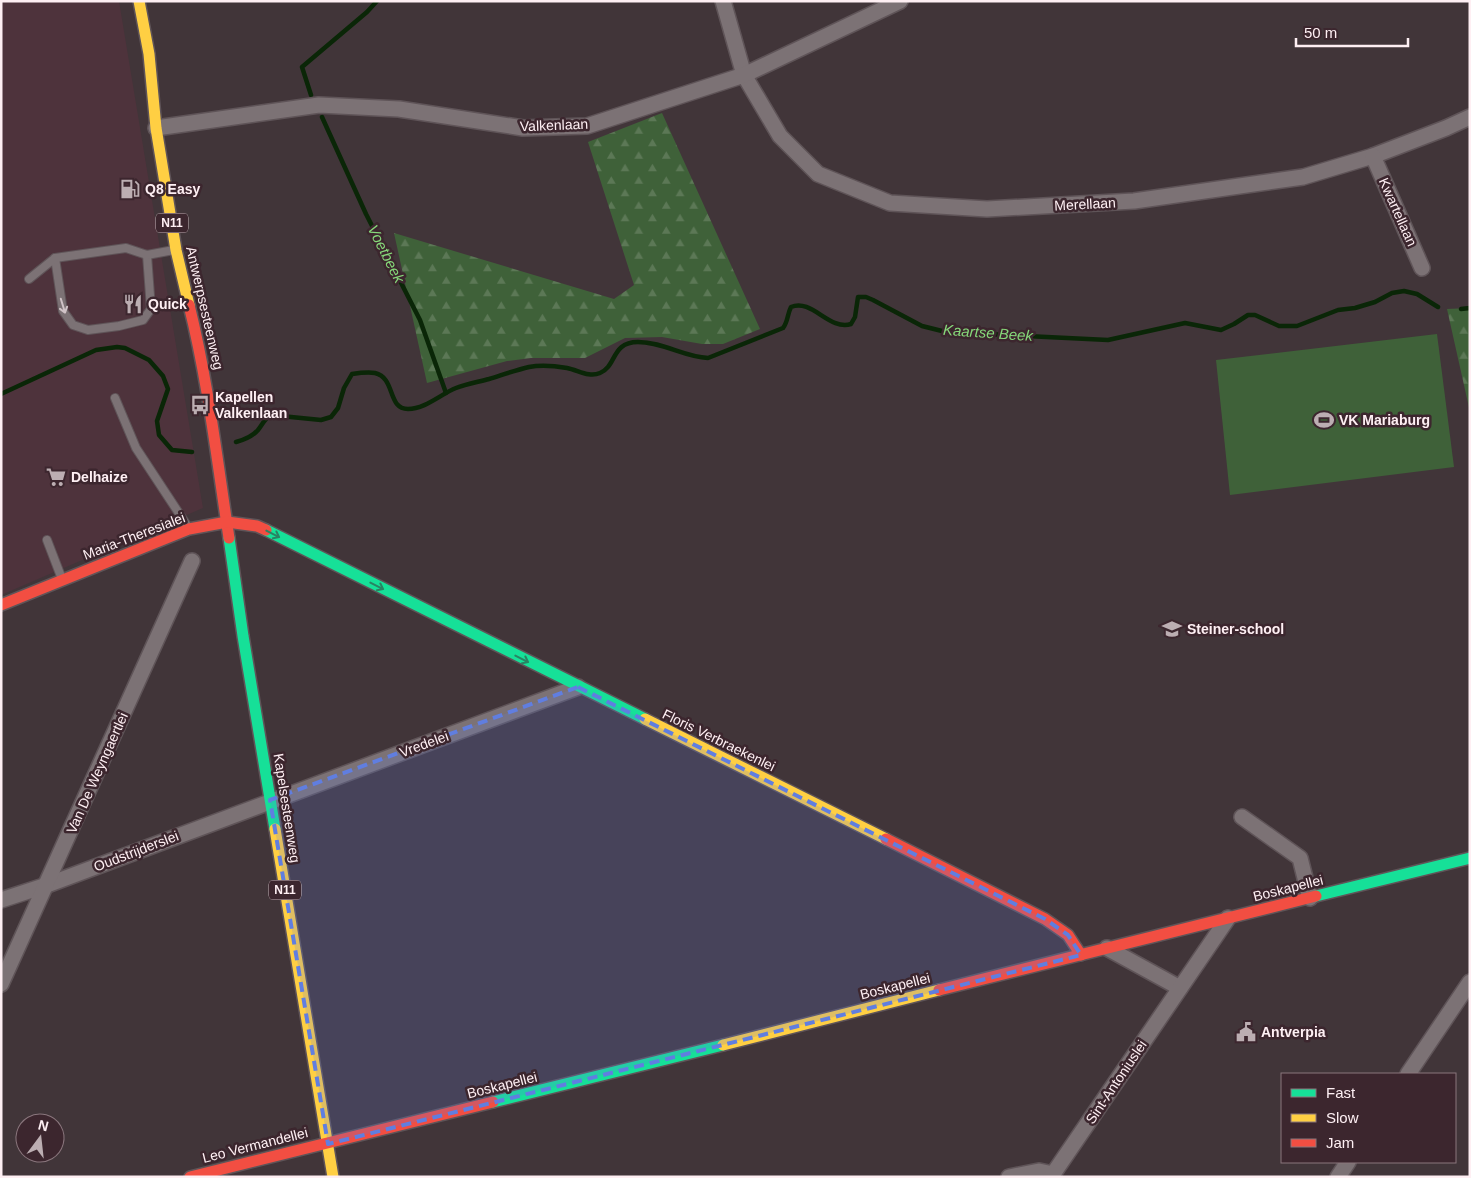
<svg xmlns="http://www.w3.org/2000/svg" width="1471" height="1178" font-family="Arial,sans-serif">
<defs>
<pattern id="forest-firs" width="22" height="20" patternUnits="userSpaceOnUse" patternTransform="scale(1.25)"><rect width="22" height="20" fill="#3f6139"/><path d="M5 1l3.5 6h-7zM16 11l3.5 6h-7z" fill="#5c7856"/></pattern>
</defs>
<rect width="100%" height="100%" fill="#413539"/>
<!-- built -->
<path fill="#4e333c" d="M1 1H119L203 508 1 595Z"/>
<!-- forest -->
<g fill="url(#forest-firs)">
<path d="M662 113 760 329 723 344H702L662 337 625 338 585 358H531L507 361 427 383 394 233 614 299 634 285 588 142Z"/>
<path d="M1470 308V412L1447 309Z"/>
</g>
<!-- garden -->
<path fill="#3f6139" d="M1437 334 1454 467 1230 495 1216 360Z"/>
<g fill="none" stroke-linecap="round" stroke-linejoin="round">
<!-- stream -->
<g stroke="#0a2607" stroke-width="4.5">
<path d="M311 95 302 67 367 12 377 1"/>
<path d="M322 117 366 214 420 320 446 393"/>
<path d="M1461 309 1470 308"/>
<path d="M1 394 96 350 117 347 125 348 149 360 163 376 168 389 157 421 159 435 172 450 192 452"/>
<path d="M236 442C244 440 252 437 258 430 263 424 264 419 271 415L321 420 331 417 338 408 344 388 352 374C359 373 368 372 375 373 396 378 387 409 408 409 425 409 441 394 456 388 466 384 478 382 489 379 502 375 516 370 529 367 540 365 555 366 567 368 578 370 589 378 600 373 617 366 611 342 638 342 663 342 684 357 708 358L783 328C788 322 787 315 791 307 812 298 829 331 851 324L855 317 858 297H866L873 300 922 326 946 332 1108 340 1185 323 1221 330 1234 324 1248 315H1255L1279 326H1297L1338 310 1355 308 1375 302 1392 293 1404 291 1417 294 1438 307"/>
</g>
<defs>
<g id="lane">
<path d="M55 258 63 311 73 325 88 330 119 326 143 320 151 309 147 255"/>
<path d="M29 279 55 258 126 248 147 255 174 250"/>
<path d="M115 398 136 448 188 527"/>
<path d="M47 540 62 579"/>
</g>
<g id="street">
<path d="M723 1 744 75 780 136 818 174 890 203 987 209 1134 201 1303 177 1373 156 1446 128 1470 117"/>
<path d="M156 128 319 105 399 109 523 128 587 126 744 75 900 1"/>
<path d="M1373 156 1422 268"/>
<path d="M1242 817 1300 858 1310 898"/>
<path d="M1 900 47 885 578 687"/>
<path d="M1107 948 1180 988"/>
<path d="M1 984 192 561"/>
<path d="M1408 1074 1470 982"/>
<path d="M1009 1177 1039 1171 1053 1174"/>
<path d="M1051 1177 1228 918"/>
<path d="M1338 1177 1348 1162"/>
</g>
<g id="fast">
<path d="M266 530 645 719"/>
<path d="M229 538 243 636 275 829"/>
<path d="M1316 896 1470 858"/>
<path d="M493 1102 723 1045"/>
</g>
<g id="slow">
<path d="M139 1 149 54 156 128 176 250 189 305"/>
<path d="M645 719 886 839"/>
<path d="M275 829 333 1177"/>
<path d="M723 1045 939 990"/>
</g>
<g id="jam">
<path d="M189 305C208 381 217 460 229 538"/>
<path d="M1 605 189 529 227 522 257 526 266 530"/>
<path d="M886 839 1045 919 1068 935 1081 955"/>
<path d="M939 990 1316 896"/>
<path d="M190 1177 493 1102"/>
</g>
</defs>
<!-- lane casing -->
<use href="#lane" stroke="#5f5458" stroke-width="10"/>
<!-- street casing -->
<use href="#street" stroke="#5f5458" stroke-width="18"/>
<!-- fast casing -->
<use href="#fast" stroke="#5f5458" stroke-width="14"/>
<!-- slow casing -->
<use href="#slow" stroke="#5f5458" stroke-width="14"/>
<!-- jam casing -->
<use href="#jam" stroke="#5f5458" stroke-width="14"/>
<!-- lane -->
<use href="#lane" stroke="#7c7275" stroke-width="8"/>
<!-- street -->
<use href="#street" stroke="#7c7275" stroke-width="15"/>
<!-- fast -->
<use href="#fast" stroke="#16e098" stroke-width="11"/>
<!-- slow -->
<use href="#slow" stroke="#ffcf43" stroke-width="11"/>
<!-- jam -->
<use href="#jam" stroke="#f24e42" stroke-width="11"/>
</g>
<!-- one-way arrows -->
<defs><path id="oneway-shaft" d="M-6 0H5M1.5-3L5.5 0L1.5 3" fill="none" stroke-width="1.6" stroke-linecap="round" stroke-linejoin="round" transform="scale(1.25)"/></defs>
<use stroke="#d0c3c7" href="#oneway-shaft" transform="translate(63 306) rotate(73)"/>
<g stroke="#298363">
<use href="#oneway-shaft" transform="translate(273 534) rotate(27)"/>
<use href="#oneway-shaft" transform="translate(377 586) rotate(27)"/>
<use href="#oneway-shaft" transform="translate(522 659) rotate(27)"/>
</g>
<!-- marked area -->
<path fill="#607ee0" fill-opacity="0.2" stroke="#607ee0" stroke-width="4" stroke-dasharray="10 6" stroke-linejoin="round" d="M578 687 1045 919 1068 935 1081 955 328 1144 270 800Z"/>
<!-- icons -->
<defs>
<symbol id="fuel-bare" viewBox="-9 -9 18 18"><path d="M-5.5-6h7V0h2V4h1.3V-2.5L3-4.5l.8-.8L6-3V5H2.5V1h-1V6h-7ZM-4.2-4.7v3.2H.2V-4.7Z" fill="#bcaeb2" stroke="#3c262e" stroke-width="2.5" paint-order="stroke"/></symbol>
<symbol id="restaurant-bare" viewBox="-9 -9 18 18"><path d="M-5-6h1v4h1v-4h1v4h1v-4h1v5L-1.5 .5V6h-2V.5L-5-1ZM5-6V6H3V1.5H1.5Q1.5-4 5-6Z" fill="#bcaeb2" stroke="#3c262e" stroke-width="2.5" paint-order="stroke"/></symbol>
<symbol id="bus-bare" viewBox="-9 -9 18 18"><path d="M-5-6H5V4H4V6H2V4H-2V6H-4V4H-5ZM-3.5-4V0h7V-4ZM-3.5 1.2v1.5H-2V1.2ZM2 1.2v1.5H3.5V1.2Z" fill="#bcaeb2" stroke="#3c262e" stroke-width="2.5" paint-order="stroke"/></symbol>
<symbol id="stadium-bare" viewBox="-9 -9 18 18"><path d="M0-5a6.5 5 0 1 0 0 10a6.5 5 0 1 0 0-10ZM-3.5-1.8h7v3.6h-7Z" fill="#bcaeb2" stroke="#3c262e" stroke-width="2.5" paint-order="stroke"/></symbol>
<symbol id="supermarket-bare" viewBox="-9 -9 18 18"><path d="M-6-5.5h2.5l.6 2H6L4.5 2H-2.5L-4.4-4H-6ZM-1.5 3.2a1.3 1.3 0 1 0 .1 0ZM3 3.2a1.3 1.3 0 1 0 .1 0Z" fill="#bcaeb2" stroke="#3c262e" stroke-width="2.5" paint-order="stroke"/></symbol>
<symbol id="school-bare" viewBox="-9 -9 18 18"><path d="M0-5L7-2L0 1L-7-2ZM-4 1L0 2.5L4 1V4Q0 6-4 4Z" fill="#bcaeb2" stroke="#3c262e" stroke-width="2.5" paint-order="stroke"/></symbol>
<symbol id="civic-bare" viewBox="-9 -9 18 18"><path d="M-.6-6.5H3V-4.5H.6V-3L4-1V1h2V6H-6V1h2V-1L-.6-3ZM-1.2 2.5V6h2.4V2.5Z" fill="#bcaeb2" stroke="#3c262e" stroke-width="2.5" paint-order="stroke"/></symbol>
</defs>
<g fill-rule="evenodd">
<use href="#fuel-bare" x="116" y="175" width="28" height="28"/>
<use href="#restaurant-bare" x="119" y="290" width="28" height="28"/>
<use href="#bus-bare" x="186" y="391" width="28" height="28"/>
<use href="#stadium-bare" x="1310" y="406" width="28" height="28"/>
<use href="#supermarket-bare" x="42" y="463" width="28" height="28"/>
<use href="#school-bare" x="1158" y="615" width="28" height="28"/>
<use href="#civic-bare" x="1232" y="1018" width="28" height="28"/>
</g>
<g text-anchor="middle" stroke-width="5" stroke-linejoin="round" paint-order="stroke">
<!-- shield labels -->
<g fill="#3c262e" stroke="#c4b3b8" stroke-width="1">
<rect x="156" y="213.5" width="32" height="19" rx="4"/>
<rect x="269" y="880.5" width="32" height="19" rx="4"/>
</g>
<g font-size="12" font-weight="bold" fill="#feeff3">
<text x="172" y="227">N11</text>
<text x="285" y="894">N11</text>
</g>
<!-- street labels -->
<g font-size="14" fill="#feeff3" stroke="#3c262e">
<text transform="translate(554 125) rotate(-2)" y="5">Valkenlaan</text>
<text transform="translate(1085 204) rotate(-3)" y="5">Merellaan</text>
<text transform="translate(1398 212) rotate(66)" y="5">Kwartellaan</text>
<text transform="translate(205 308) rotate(77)" y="5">Antwerpsesteenweg</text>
<text transform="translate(134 536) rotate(-21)" y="5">Maria-Theresialei</text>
<text transform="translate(719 740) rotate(26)" y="5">Floris Verbraekenlei</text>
<text transform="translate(424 744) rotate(-20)" y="5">Vredelei</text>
<text transform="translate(97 773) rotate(-66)" y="5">Van De Weyngaertlei</text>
<text transform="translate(287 808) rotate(81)" y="5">Kapelsesteenweg</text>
<text transform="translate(136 851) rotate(-21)" y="5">Oudstrijderslei</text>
<text transform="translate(1288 888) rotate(-14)" y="5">Boskapellei</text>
<text transform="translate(895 986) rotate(-14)" y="5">Boskapellei</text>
<text transform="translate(1116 1082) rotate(-56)" y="5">Sint-Antoniuslei</text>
<text transform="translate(502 1085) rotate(-14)" y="5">Boskapellei</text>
<text transform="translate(255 1145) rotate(-14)" y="5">Leo Vermandellei</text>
</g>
<!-- poi labels -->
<g font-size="14" font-weight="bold" fill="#feeff3" stroke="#3c262e" text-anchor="start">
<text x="145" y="194">Q8 Easy</text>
<text x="148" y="309">Quick</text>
<text x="215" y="402">Kapellen<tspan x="215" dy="16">Valkenlaan</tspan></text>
<text x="1339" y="425">VK Mariaburg</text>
<text x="71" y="482">Delhaize</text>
<text x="1187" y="634">Steiner-school</text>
<text x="1261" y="1037">Antverpia</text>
</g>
<!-- water labels -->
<g font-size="15" font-style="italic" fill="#86d87a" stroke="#3c262e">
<text transform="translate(386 254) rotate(63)" y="5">Voetbeek</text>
<text transform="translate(988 333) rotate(4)" y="5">Kaartse Beek</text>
</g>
</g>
<!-- border -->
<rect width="1471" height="1178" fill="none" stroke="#feeff3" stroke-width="5"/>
<!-- legend -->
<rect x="1281" y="1073" width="175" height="90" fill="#3c262e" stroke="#8a767d"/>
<rect x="1291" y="1089" width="25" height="8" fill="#16e098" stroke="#8a767d"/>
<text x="1326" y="1098" font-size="15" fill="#feeff3">Fast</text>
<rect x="1291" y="1114" width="25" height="8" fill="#ffcf43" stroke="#8a767d"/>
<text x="1326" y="1123" font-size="15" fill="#feeff3">Slow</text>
<rect x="1291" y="1139" width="25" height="8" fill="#f24e42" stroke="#8a767d"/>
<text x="1326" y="1148" font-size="15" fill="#feeff3">Jam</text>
<!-- north arrow -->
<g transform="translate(40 1138) rotate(15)"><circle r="24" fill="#3c262e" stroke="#8a767d"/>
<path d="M0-4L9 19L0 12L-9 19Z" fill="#bcaeb2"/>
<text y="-8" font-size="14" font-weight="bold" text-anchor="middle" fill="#feeff3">N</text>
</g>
<!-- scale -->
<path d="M1296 38v8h112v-8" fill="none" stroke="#feeff3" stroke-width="2.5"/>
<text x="1304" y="38" font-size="15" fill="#feeff3" stroke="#3c262e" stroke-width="4" paint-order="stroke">50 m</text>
</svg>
